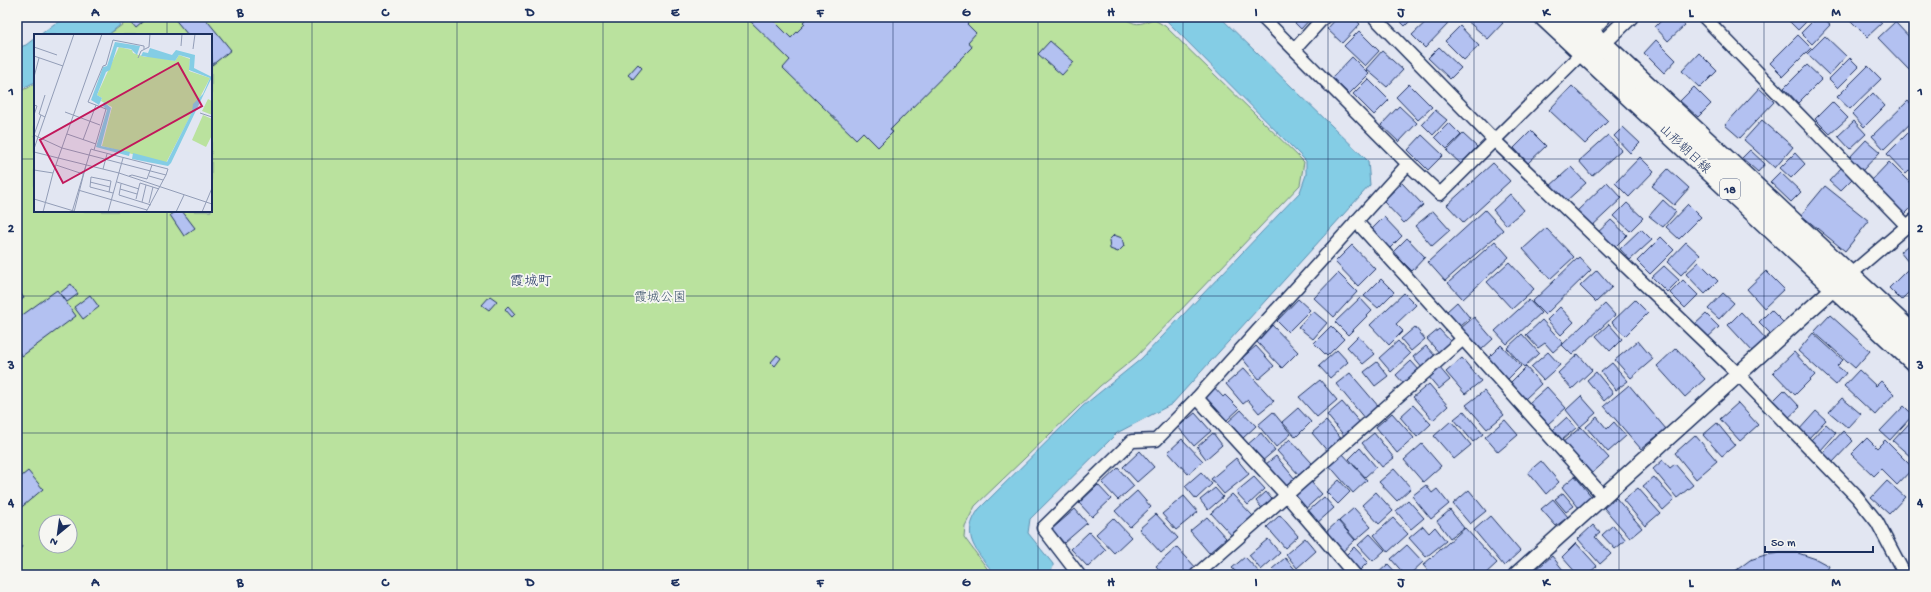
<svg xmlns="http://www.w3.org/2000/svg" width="1931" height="592" font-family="'Gochi Hand','Klee One',sans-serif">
<rect width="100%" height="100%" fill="#e2e6f2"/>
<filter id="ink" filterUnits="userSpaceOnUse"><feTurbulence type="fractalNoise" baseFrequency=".025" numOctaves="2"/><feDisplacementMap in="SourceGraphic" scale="8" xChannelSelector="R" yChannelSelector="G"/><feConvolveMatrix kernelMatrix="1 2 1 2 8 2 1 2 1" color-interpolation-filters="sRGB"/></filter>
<g filter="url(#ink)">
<!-- green -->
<path fill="#bae29e" stroke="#6a887e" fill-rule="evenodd" d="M133 17H1122C1137 26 1138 25 1153 19L1165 26 1304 162 1300 185 1136 357 1100 386 975 506 965 526 964 537 992 575H17V91L28 88 35 83V211H211V35H108ZM46 522H70V546H46Z"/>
<!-- water -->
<g fill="#84cde5" stroke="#5a8eaf">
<path d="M71 17H114L120 25 108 35H40L54 24Z"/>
<path d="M1163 17H1220L1368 161 1370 185 1172 404 1117 433 1030 519 1028 533 1053 564V567L1047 575H995C978 552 959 537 979 509L1083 406 1141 359 1300 192 1306 175V161Z"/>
<path d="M35 38V82L27 86 17 88V48L26 45Z"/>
</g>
<!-- building -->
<g fill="#b3c1f1" stroke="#1b2f5e">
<path d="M135 17H149L136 28 130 21Z"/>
<path d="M173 17H204L231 50 212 65 211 35H188Z"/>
<path d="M746 17H770L791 38 805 24 803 22 808 17H971L972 19 967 24 976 33 968 42 972 47 890 130 893 132 878 147 863 132 856 139 783 68 790 60Z"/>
<path d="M1289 17H1312L1301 29Z"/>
<path d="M1338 17H1353L1360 24 1342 43 1327 29Z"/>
<path d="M1396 17H1414L1405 26Z"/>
<path d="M1431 17H1441L1448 24 1425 48 1412 35Z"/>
<path d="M1467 17H1496L1503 23 1488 39 1465 19Z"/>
<path d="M1665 17H1677L1685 25 1668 41 1655 27Z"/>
<path d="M1787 17H1811L1798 30 1786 18Z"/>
<path d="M1817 17H1821L1830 25 1812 44 1801 33Z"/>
<path d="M1847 17H1876L1882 23 1867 37Z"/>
<path d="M1895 22 1914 42V65L1909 70 1878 38Z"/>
<path d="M1460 26 1479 46 1464 60 1445 41Z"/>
<path d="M1359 31 1379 51 1365 66 1344 46Z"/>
<path d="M1798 35 1811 48 1783 76 1770 63Z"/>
<path d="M1825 36 1846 56 1829 75 1807 54Z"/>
<path d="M1656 40 1676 60 1664 73 1644 53Z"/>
<path d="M1050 41 1074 62 1062 75 1038 54Z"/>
<path d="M1439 47 1461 68 1450 79 1428 58Z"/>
<path d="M1382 51 1403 70 1387 87 1366 69Z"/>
<path d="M1699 53 1717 71 1700 88 1682 71Z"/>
<path d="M1352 57 1369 74 1349 94 1332 78Z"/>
<path d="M1850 58 1859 67 1838 88 1829 79Z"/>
<path d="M638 64 642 68 633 79 628 75Z"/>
<path d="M1807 65 1822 79 1798 103 1784 88Z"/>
<path d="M1868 66 1881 79 1850 109 1837 97Z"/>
<path d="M1368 79 1389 100 1374 115 1353 94Z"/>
<path d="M1409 84 1432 107 1418 120 1396 97Z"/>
<path d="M1572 86 1608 121 1585 144 1549 110Z"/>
<path d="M1694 87 1711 104 1698 117 1680 101Z"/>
<path d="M1759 88 1774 102 1740 138 1725 125Z"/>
<path d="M1873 93 1885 106 1864 127 1852 114Z"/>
<path d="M1908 101 1914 107V120L1884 149 1872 136Z"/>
<path d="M1832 102 1848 118 1830 134 1815 119Z"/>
<path d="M1399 106 1417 123 1399 142 1381 125Z"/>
<path d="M1435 110 1447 120 1433 135 1422 124Z"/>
<path d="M1762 120 1793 147 1775 168 1744 140Z"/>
<path d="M1854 121 1866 134 1850 149 1838 136Z"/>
<path d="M1449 123 1461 135 1447 149 1435 137Z"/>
<path d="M1623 127 1640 143 1630 153 1614 136Z"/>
<path d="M1531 131 1546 146 1528 163 1514 148Z"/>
<path d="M1910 131 1914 135V166L1906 174 1887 154Z"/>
<path d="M1463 134 1477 147 1461 164 1447 151Z"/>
<path d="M1422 135 1443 155 1428 170 1408 150Z"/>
<path d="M1608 135 1621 150 1592 176 1579 161Z"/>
<path d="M1866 140 1880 152 1862 171 1849 158Z"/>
<path d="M1750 150 1765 164 1758 172 1742 158Z"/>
<path d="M1795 153 1805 164 1791 178 1780 168Z"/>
<path d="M1640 157 1654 171 1629 197 1615 183Z"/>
<path d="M1889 162 1914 187V205L1905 214 1871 181Z"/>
<path d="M1493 163 1510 181 1464 223 1447 205Z"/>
<path d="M1571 167 1586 183 1564 203 1549 187Z"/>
<path d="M1842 167 1853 178 1840 191 1829 181Z"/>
<path d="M1668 169 1689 188 1674 205 1652 186Z"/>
<path d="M1780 172 1801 192 1791 202 1770 182Z"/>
<path d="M1607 182 1622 198 1590 228 1575 213Z"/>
<path d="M1402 183 1423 205 1404 223 1383 201Z"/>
<path d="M1825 186 1869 221 1845 251 1801 215Z"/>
<path d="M1510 194 1524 210 1506 225 1493 210Z"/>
<path d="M1663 200 1676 212 1663 227 1649 216Z"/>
<path d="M1627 203 1643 218 1630 231 1614 216Z"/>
<path d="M1688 204 1701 217 1679 239 1666 227Z"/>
<path d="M1485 210 1503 230 1445 281 1428 262Z"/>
<path d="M176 211H182L195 228 184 236 170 215Z"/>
<path d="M1433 211 1450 230 1432 246 1415 226Z"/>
<path d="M1384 217 1402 236 1388 250 1370 231Z"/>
<path d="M1611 220 1627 235 1611 251 1595 235Z"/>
<path d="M1546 228 1574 257 1550 279 1523 249Z"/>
<path d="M1641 229 1652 240 1630 260 1620 249Z"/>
<path d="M1114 235 1122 238 1124 246 1118 252 1110 249 1109 240Z"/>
<path d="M1661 237 1674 250 1650 274 1637 261Z"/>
<path d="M1407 238 1425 257 1412 271 1393 252Z"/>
<path d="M1914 240V269L1900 252Z"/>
<path d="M1495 241 1509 257 1463 299 1448 283Z"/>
<path d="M1686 242 1700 255 1681 275 1667 262Z"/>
<path d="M1352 245 1375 269 1358 286 1335 262Z"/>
<path d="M1579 257 1591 270 1545 315 1532 302Z"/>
<path d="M1509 262 1534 289 1512 309 1487 282Z"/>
<path d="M1699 262 1718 281 1705 294 1686 274Z"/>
<path d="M1664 266 1679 280 1667 292 1652 277Z"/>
<path d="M1597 270 1612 287 1596 302 1580 286Z"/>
<path d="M1907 270 1914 277V287L1901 300 1889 288Z"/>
<path d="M1766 271 1784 289 1764 308 1747 289Z"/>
<path d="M1338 273 1357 292 1334 317 1314 298Z"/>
<path d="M1381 279 1394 292 1378 308 1364 296Z"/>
<path d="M1683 280 1698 295 1685 308 1670 293Z"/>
<path d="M71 284 78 294 67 302 60 293Z"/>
<path d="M57 290 76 316 22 356 17 349V319Z"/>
<path d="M20 293 24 298 19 301 17 295Z"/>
<path d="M1404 293 1416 305 1396 324 1403 331 1389 345 1370 325Z"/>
<path d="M1723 293 1734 303 1719 319 1708 309Z"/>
<path d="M90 295 99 307 83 319 74 307Z"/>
<path d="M490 296 497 301 489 310 482 305Z"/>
<path d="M1360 298 1372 311 1348 335 1335 322Z"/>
<path d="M1298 299 1310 310 1288 332 1277 321Z"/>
<path d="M1529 300 1541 313 1507 344 1495 331Z"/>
<path d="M1635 300 1648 313 1625 336 1612 322Z"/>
<path d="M1457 302 1470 318 1460 327 1446 312Z"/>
<path d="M1605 304 1615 315 1572 355 1562 345Z"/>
<path d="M508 306 515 314 512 317 505 309Z"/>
<path d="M1560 307 1574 322 1561 335 1547 320Z"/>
<path d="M1771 310 1785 324 1773 336 1759 322Z"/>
<path d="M1313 311 1327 323 1313 339 1298 327Z"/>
<path d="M1741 312 1767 340 1753 352 1728 325Z"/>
<path d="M1706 314 1719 327 1706 339 1693 326Z"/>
<path d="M1830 315 1870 351 1855 368 1814 332Z"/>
<path d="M1474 317 1493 339 1481 350 1461 328Z"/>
<path d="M1542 320 1563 343 1553 352 1545 343 1538 348 1526 335Z"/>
<path d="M1271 324 1298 352 1282 368 1255 340Z"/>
<path d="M1609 324 1622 339 1610 351 1596 336Z"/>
<path d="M1331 326 1344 339 1327 356 1314 343Z"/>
<path d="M1415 327 1425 339 1411 351 1401 339Z"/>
<path d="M1439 329 1453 344 1441 355 1427 339Z"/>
<path d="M1813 333 1843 360 1837 366 1846 373 1836 385 1798 351Z"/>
<path d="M1522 334 1539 353 1524 367 1507 348Z"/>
<path d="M1358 336 1375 354 1363 364 1347 347Z"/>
<path d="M1398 341 1410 354 1391 372 1379 358Z"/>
<path d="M1638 341 1653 359 1631 378 1615 360Z"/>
<path d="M1501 345 1521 366 1508 379 1488 358Z"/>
<path d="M1256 346 1274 366 1259 379 1242 358Z"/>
<path d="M1426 346 1436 357 1423 369 1413 357Z"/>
<path d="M1676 348 1705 379 1685 397 1657 366Z"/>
<path d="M1337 350 1348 362 1330 378 1319 366Z"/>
<path d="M1548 352 1560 365 1543 380 1531 367Z"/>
<path d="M1794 352 1815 375 1795 395 1773 372Z"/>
<path d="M1578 354 1592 370 1572 389 1558 373Z"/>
<path d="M777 355 781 358 775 366 771 362Z"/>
<path d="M1462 358 1481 381 1465 394 1446 372Z"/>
<path d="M1411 361 1420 371 1405 385 1396 375Z"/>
<path d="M1377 362 1388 376 1375 386 1364 372Z"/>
<path d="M1612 363 1628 381 1616 390 1601 372Z"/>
<path d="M1439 367 1450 380 1439 389 1428 376Z"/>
<path d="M1526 367 1541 384 1525 399 1510 383Z"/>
<path d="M1244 368 1274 401 1259 413 1248 400 1243 404 1226 384Z"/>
<path d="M1859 370 1876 386 1881 381 1894 394 1875 415 1844 386Z"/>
<path d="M1596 372 1613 393 1604 401 1587 380Z"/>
<path d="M1350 373 1379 407 1365 419 1336 384Z"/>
<path d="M1320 380 1337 400 1317 417 1299 397Z"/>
<path d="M1429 384 1448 406 1433 420 1413 397Z"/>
<path d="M1629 385 1666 429 1641 449 1604 406Z"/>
<path d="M1213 386 1223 397 1225 395 1239 409 1226 421 1203 396Z"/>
<path d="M1547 387 1566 408 1548 424 1529 403Z"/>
<path d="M1784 390 1800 407 1786 420 1770 404Z"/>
<path d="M1484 391 1504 415 1487 429 1466 405Z"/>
<path d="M1581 396 1596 413 1580 427 1566 410Z"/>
<path d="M1842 398 1861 414 1848 428 1829 412Z"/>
<path d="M1342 402 1362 425 1346 438 1327 415Z"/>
<path d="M1738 403 1758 425 1740 441 1720 419Z"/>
<path d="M1413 405 1431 424 1417 437 1400 417Z"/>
<path d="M1904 406 1913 415 1890 440 1880 431Z"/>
<path d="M1298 408 1311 422 1296 437 1282 422Z"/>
<path d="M1241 410 1256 426 1243 438 1228 422Z"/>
<path d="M1464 411 1483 434 1473 442 1454 419Z"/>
<path d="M1816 411 1826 420 1807 440 1798 431Z"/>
<path d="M1273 412 1291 434 1276 447 1258 425Z"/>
<path d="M1195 413 1211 431 1194 446 1178 427Z"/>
<path d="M1392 413 1414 438 1397 453 1376 427Z"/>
<path d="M1567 417 1576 428 1562 440 1553 430Z"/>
<path d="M1597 417 1607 429 1614 422 1626 436 1608 452 1586 427Z"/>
<path d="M1914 418V456L1912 458 1893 441Z"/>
<path d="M1505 420 1518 435 1498 452 1485 437Z"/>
<path d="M1326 421 1343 441 1329 453 1312 433Z"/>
<path d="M1451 421 1471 445 1454 459 1434 436Z"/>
<path d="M1717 423 1735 445 1722 456 1703 435Z"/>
<path d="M1826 424 1836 433 1821 450 1810 441Z"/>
<path d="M1581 427 1609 458 1590 475 1562 443Z"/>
<path d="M1843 431 1853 441 1832 463 1822 454Z"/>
<path d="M1213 433 1222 445 1206 459 1197 447Z"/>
<path d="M1261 433 1275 450 1261 462 1247 445Z"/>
<path d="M1374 433 1394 458 1382 467 1362 443Z"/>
<path d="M1695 435 1717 461 1696 479 1675 453Z"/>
<path d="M1867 438 1877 448 1885 440 1913 468 1897 485 1881 469 1874 476 1851 454Z"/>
<path d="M1182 439 1203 461 1188 474 1168 452Z"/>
<path d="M1290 439 1312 463 1299 475 1277 451Z"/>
<path d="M1422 444 1441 466 1423 482 1404 460Z"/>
<path d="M1360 448 1376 467 1365 477 1349 459Z"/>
<path d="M1140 451 1154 467 1137 482 1123 467Z"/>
<path d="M1341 452 1367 480 1353 493 1328 464Z"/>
<path d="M1276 456 1295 479 1285 488 1266 464Z"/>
<path d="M1236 458 1249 474 1224 494 1211 479Z"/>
<path d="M1663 460 1670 468 1675 464 1693 485 1677 498 1653 469Z"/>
<path d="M1541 461 1559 482 1546 494 1528 472Z"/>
<path d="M1118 468 1134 486 1118 500 1102 483Z"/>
<path d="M1394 469 1411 488 1397 501 1379 482Z"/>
<path d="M28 471 43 489 17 511V480Z"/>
<path d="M1201 472 1212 484 1196 499 1185 486Z"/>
<path d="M1575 476 1592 497 1579 508 1562 487Z"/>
<path d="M1254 477 1265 489 1248 505 1236 492Z"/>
<path d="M1654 477 1674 500 1663 510 1643 486Z"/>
<path d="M1339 480 1350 492 1338 504 1326 492Z"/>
<path d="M1887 481 1905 497 1889 514 1871 498Z"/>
<path d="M1311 482 1322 494 1304 510 1293 498Z"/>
<path d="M1098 485 1111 499 1092 517 1079 503Z"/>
<path d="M1426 485 1432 493 1437 489 1449 504 1431 519 1412 496Z"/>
<path d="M1215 488 1223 497 1208 510 1200 500Z"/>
<path d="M1638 488 1660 513 1645 526 1623 500Z"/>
<path d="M1469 490 1486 511 1470 524 1453 504Z"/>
<path d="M1137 491 1151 507 1130 527 1115 511Z"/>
<path d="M1266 492 1275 503 1265 512 1256 501Z"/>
<path d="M1376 492 1393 511 1379 524 1362 505Z"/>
<path d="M1563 493 1574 506 1566 512 1555 499Z"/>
<path d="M1232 494 1254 517 1233 537 1211 513Z"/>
<path d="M1184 496 1198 512 1176 530 1162 514Z"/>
<path d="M1324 497 1334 508 1316 524 1306 513Z"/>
<path d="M1616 498 1642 528 1630 538 1604 508Z"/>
<path d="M1553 499 1568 517 1556 526 1541 509Z"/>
<path d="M1408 500 1424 518 1411 529 1396 511Z"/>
<path d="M1354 508 1371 527 1356 540 1339 521Z"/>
<path d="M1075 509 1087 523 1064 543 1052 529Z"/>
<path d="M1450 510 1464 528 1450 538 1437 521Z"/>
<path d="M1156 514 1178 538 1161 553 1139 529Z"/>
<path d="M1280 515 1298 536 1285 548 1267 527Z"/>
<path d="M1490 516 1520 551 1504 566 1474 530Z"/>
<path d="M1207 517 1226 538 1209 553 1190 531Z"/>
<path d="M1113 518 1131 537 1114 553 1096 534Z"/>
<path d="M1393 518 1408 534 1388 552 1374 535Z"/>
<path d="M1338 521 1355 540 1341 553 1324 534Z"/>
<path d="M1593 525 1600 533 1595 537 1611 554 1600 564 1578 539Z"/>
<path d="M1613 525 1626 540 1615 549 1602 535Z"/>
<path d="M1423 526 1429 533 1435 527 1446 541 1426 557 1409 538Z"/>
<path d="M1465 528 1497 563 1484 575H1432L1423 565Z"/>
<path d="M1089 532 1106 550 1088 567 1071 549Z"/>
<path d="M1370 534 1385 550 1373 561 1358 545Z"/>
<path d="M1305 538 1316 551 1297 568 1286 554Z"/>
<path d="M1268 539 1280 553 1261 570 1249 555Z"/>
<path d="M17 540 22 547 17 551Z"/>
<path d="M1576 543 1597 566 1587 575H1578L1562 557Z"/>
<path d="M1407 545 1423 562 1409 575H1405L1391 559Z"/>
<path d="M1177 547 1198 570 1192 575H1164L1156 566Z"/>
<path d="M1354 547 1368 562 1357 573 1343 558Z"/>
<path d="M1780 553H1798L1816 559 1829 566 1825 575H1730L1750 560 1765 555Z"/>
<path d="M1552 556 1567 575H1530Z"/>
<path d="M1245 557 1260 573 1258 575H1239L1232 568Z"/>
<path d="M1285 558 1300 575H1278L1272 569Z"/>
<path d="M1388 564 1398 575H1376Z"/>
</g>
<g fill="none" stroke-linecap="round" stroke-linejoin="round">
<defs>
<g id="minor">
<path d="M1374 17 1494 140 1739 375 1857 497 1877 522 1905 575"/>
<path d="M1704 17 1907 226"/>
<path d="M1295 49 1324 17"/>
<path d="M1408 164 1440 194 1583 52"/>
<path d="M1356 221 1463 339 1603 496"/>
<path d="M1845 279 1914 220"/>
<path d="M1197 398 1287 496 1355 575"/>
<path d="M1079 575 1043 528 1132 441 1156 440 1197 398 1408 164 1262 17"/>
<path d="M1196 575 1463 339"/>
</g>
<g id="tertiary">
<path d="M1586 42 1588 33 1603 17"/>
<path d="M1593 48 1602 44 1630 17"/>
<path d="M1516 575 1835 287"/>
</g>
<g id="primary">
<path d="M1545 17 1914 361"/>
<path d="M1570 17 1602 44 1914 336"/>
</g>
</defs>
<!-- minor casing -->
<use href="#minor" stroke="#1b2f5e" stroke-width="15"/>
<!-- tertiary casing -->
<use href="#tertiary" stroke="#1b2f5e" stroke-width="18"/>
<!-- primary casing -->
<use href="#primary" stroke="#1b2f5e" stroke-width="23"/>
<!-- minor -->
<use href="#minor" stroke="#f6f6f2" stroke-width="12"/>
<!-- tertiary -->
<use href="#tertiary" stroke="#f6f6f2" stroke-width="15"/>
<!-- primary -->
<use href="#primary" stroke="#f6f6f2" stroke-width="20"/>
</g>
</g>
<!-- grid -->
<path fill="none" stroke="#1b2f5e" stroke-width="1" stroke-opacity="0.55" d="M167 17V35M312 17V575M457 17V575M603 17V575M748 17V575M893 17V575M1038 17V575M1183 17V575M1328 17V575M1474 17V575M1619 17V575M1764 17V575M17 159H35M211 159H1914M167 211V575M17 296H1914M17 433H1914"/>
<g text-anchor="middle" stroke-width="3.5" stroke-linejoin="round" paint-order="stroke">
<!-- shield labels -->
<rect fill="#f6f6f2" stroke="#5d6b8a" stroke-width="1" x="1720" y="179" width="20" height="20" rx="3"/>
<g font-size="12" font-weight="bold" fill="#1b2f5e">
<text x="1730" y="193">18</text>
</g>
<!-- street labels -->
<g font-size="13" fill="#1b2f5e" stroke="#f6f6f2">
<text transform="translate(1686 148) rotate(43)" y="5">山形朝日線</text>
</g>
<!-- park labels -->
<g font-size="13" fill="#3b536b" stroke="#f6f6f2">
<text x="660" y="301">霞城公園</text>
</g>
<!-- neighbourhood labels -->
<g font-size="14" fill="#1b2f5e" stroke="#f6f6f2">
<text x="531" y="285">霞城町</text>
</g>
</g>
<!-- overview -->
<g transform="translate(34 34)">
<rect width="178" height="178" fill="#e2e6f2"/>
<path d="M85 13 98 16 99 19 111 23H122L141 27 145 21 156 25 155 37 176 44 132 129 68 112 78 73 67 67 68 64 63 61ZM174 65 178 67V81L168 77ZM169 81 178 85V101L172 113 158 106Z" fill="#bae29e"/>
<path d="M81 8 106 12 103 21 97 15 83 13 76 36 72 38 63 61 68 64 65 71 57 66 69 33 73 32ZM116 14 138 21 142 16 161 21 160 34 178 43 137 129 134 132 98 125 99 119 133 128 158 78 159 70 169 60 176 44 155 36 156 24 145 21 141 27 107 22 109 18 114 19ZM70 68 77 74 67 112 96 118 95 122 62 113 73 76 69 72Z" fill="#84cde5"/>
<path fill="none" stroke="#929db7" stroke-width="1" d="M40 0 4 103 28 114 132 141 112 178M147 12 148 0M0 13 23 21M110 15V12L79 6 72 31 69 32 54 68 72 75 60 116 134 135 132 141M159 15 161 0M0 22 29 32M104 24 107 17 115 13 116 0M0 43 5 24M0 71 3 72 0 81M31 78 66 91M166 79 178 83M11 83 5 80 11 61M33 100 62 110M0 101 7 81M0 101 4 103 0 115M49 106 62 71M0 118 85 139 178 170M22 131 49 140M69 135 73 120M0 136 19 139M95 142 98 141 113 145 118 131M115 142 129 146M56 148 76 153M83 148 105 155M87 150 85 161 117 171M86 155 103 160M44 156 113 176M75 158 77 147 57 143 56 153 79 159M0 165 43 178M102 165 106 149 125 155M108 168 112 151M115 169 119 153M9 178 19 139 68 0M38 178 57 115 60 116M40 178 52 131M74 178 89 124M142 178 150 161M168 178 178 154"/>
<path fill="#c2185b" fill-opacity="0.15" stroke="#c2185b" stroke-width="2" d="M144 29 168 72 29 149 6 106Z"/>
<rect width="178" height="178" fill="none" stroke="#1b2f5e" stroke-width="2"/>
</g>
<!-- margin -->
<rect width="1931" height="592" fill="none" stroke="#f6f6f2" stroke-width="44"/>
<!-- north arrow -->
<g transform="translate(58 534) rotate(209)"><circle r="19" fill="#f6f6f2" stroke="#9ea6b7"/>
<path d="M0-3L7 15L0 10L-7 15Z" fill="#1b2f5e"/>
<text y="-6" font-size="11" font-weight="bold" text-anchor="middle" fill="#1b2f5e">N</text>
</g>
<!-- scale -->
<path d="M1765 546v6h108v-6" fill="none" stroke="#1b2f5e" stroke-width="2"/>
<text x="1771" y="546" font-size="12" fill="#1b2f5e" stroke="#f6f6f2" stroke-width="3" paint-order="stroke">50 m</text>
<rect x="22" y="22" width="1887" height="548" fill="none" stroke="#1b2f5e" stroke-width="1.5"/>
<g font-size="13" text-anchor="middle" font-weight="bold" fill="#1b2f5e">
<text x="95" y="16">A</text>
<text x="240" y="16">B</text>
<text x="385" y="16">C</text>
<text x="530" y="16">D</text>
<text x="675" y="16">E</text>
<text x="820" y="16">F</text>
<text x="966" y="16">G</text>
<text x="1111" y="16">H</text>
<text x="1256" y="16">I</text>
<text x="1401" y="16">J</text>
<text x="1546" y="16">K</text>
<text x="1691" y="16">L</text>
<text x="1836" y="16">M</text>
<text x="11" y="95">1</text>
<text x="1920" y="95">1</text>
<text x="11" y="232">2</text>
<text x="1920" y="232">2</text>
<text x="11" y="369">3</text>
<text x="1920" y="369">3</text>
<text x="11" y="506">4</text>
<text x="1920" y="506">4</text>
<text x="95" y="586">A</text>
<text x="240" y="586">B</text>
<text x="385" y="586">C</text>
<text x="530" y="586">D</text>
<text x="675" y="586">E</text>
<text x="820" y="586">F</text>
<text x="966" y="586">G</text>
<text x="1111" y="586">H</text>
<text x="1256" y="586">I</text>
<text x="1401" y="586">J</text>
<text x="1546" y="586">K</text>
<text x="1691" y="586">L</text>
<text x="1836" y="586">M</text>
</g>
</svg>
